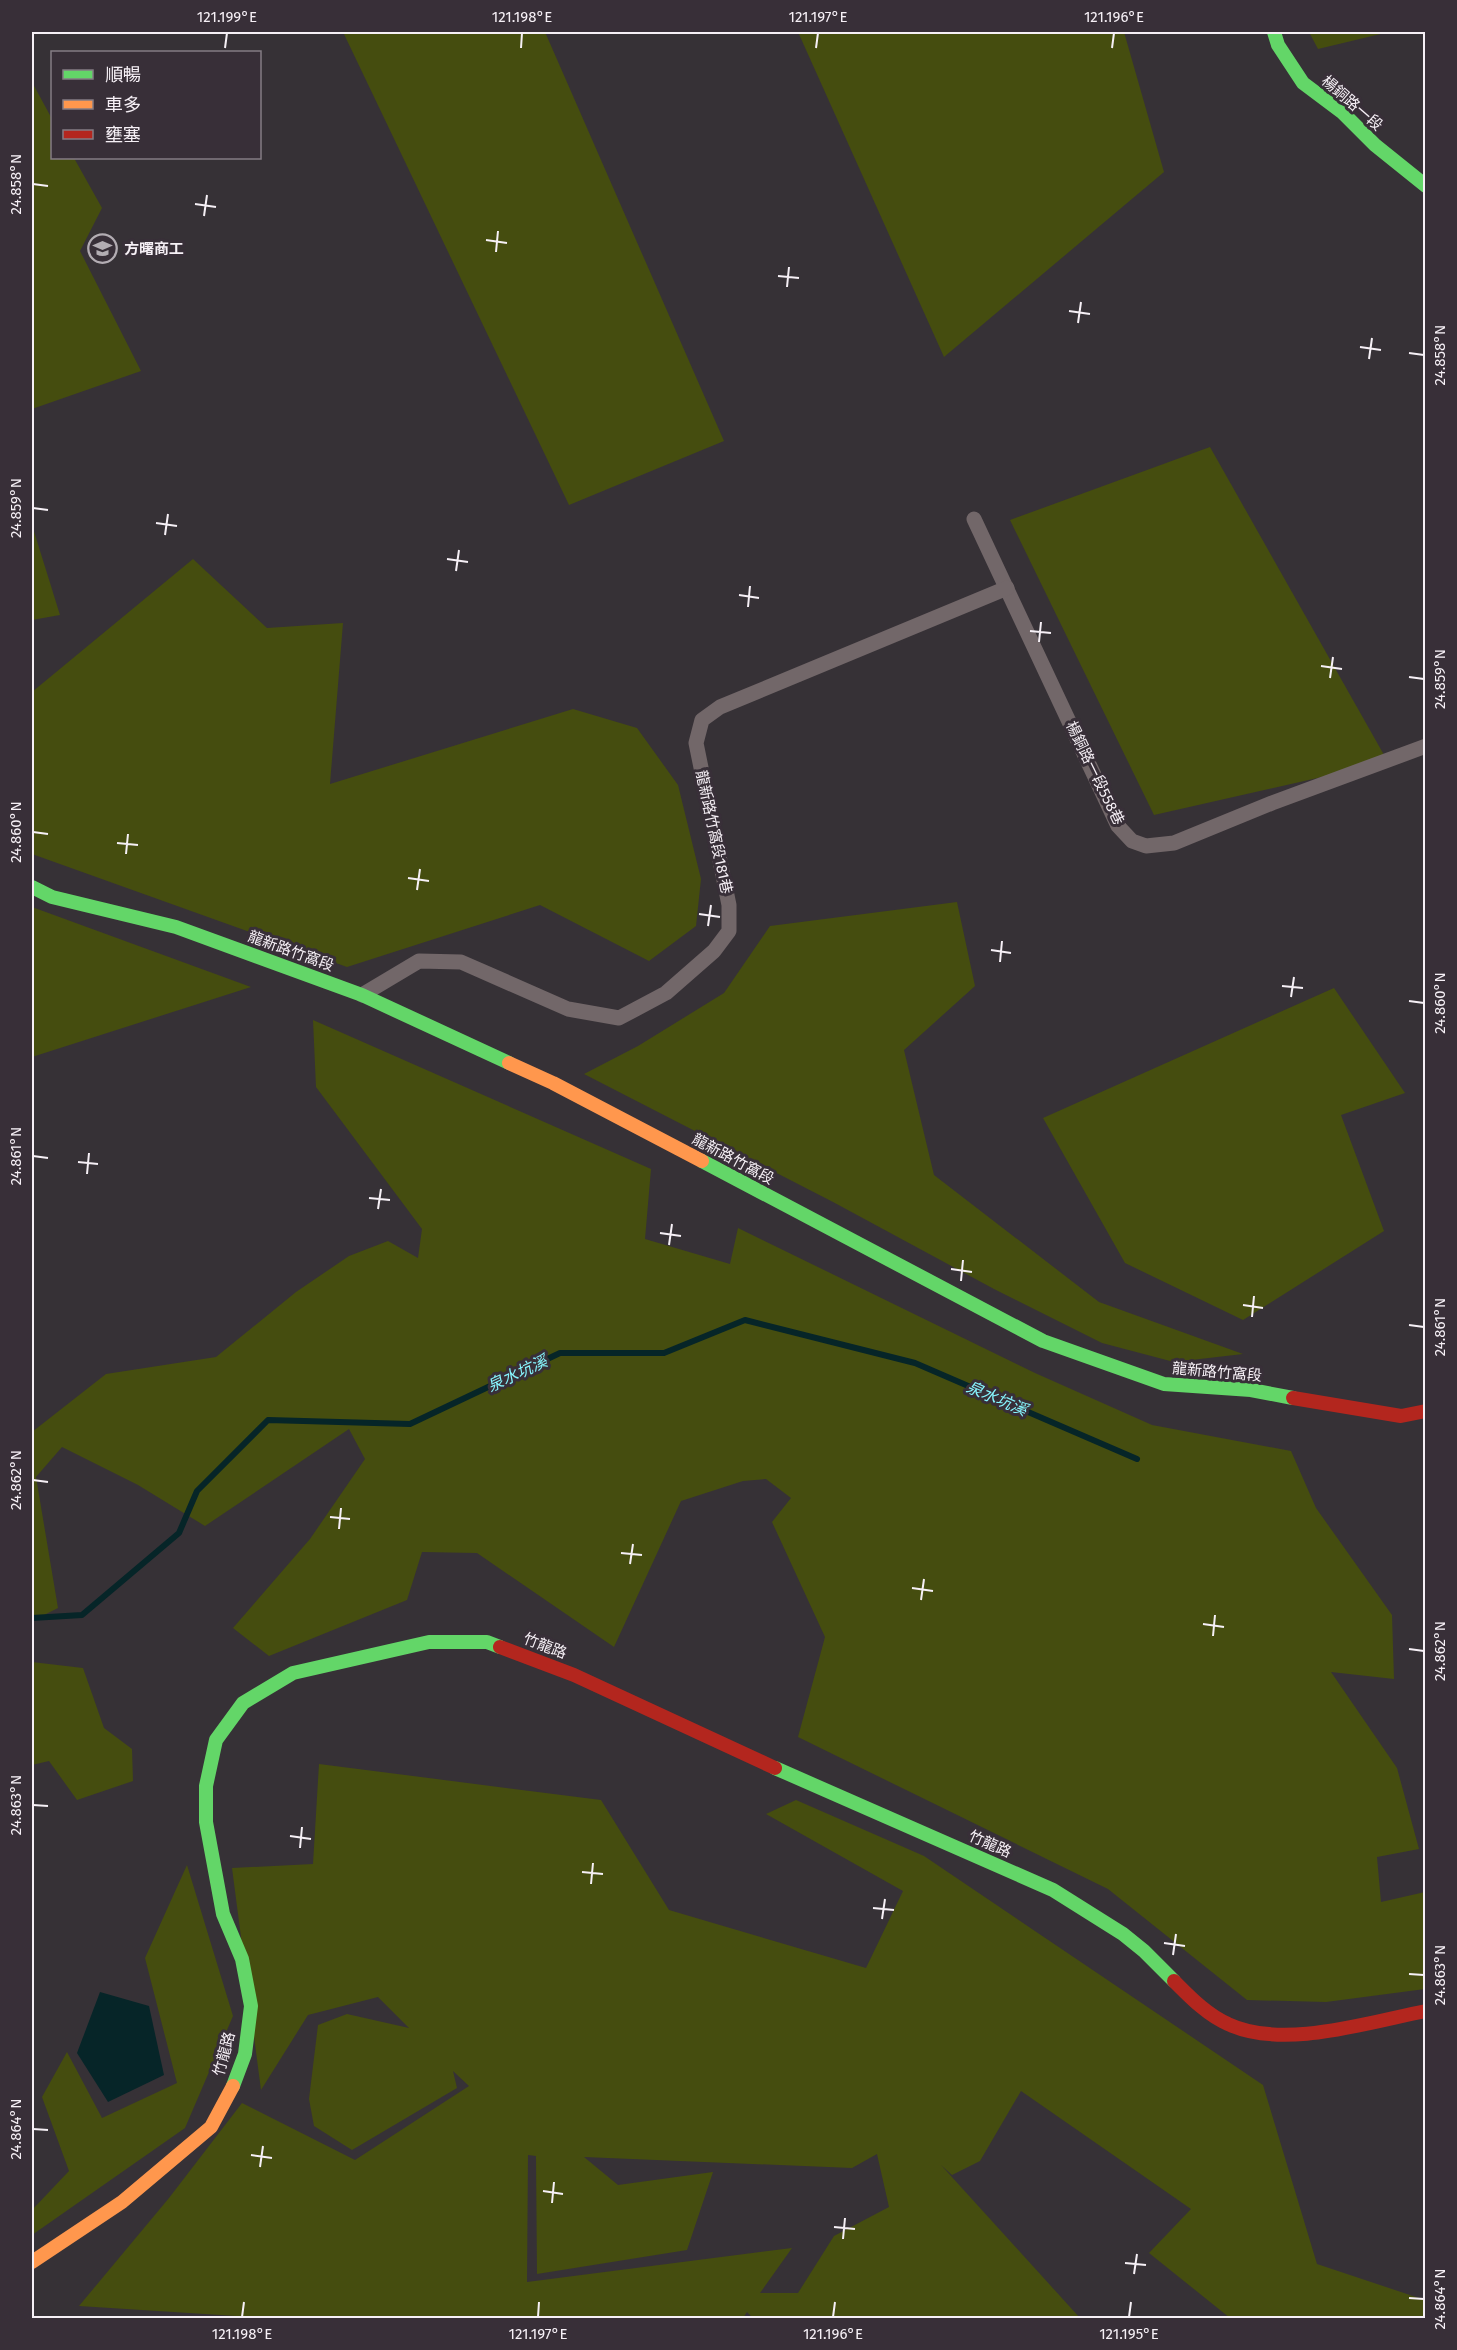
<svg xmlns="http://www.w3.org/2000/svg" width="1457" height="2350" font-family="'Fira Sans','Noto Sans TC',sans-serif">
<rect width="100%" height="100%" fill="#363136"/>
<!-- green -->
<g fill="#454d0f" fill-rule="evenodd">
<path d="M343 32H545L724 441 569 505Z"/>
<path d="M798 32H1124L1164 172 944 357Z"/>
<path d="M1309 32H1389L1318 49Z"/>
<path d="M32 82 52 119V158H74L102 208 80 251 141 371 32 409Z"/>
<path d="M1210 447 1388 762 1154 815 1010 520Z"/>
<path d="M32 525 60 615 32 620Z"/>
<path d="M193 559 267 628 343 623 330 784 573 709 637 728 678 785 701 879 696 926 649 961 540 905 347 967 32 854V692Z"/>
<path d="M957 902 975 986 904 1050 934 1175 1099 1302 1243 1354 1174 1362 1102 1343 994 1289 833 1202 584 1074 638 1046 724 993 770 926Z"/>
<path d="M32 907 251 987 32 1057Z"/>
<path d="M1334 988 1405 1093 1341 1115 1384 1231 1243 1320 1125 1263 1043 1118Z"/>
<path d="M313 1020 651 1169 645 1239 730 1264 738 1228 1035 1373 1152 1425 1291 1451 1316 1508 1392 1615 1394 1679 1331 1672 1397 1768 1419 1849 1377 1857 1381 1902 1425 1892V1989L1326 2002 1247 2000 1108 1889 798 1737 825 1637 772 1522 791 1498 766 1479 743 1481 681 1501 614 1647 477 1553 422 1552 407 1600 269 1656 233 1628 310 1539 365 1459 349 1429 205 1526 138 1485 62 1447 36 1477 58 1608 32 1621V1432L106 1374 216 1357 296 1292 349 1256 388 1241 418 1258 422 1229 316 1087Z"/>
<path d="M32 1662 83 1668 104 1728 132 1749 133 1781 77 1800 49 1761 32 1765Z"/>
<path d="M319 1764 601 1800 669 1910 866 1968 903 1891 766 1814 796 1800 924 1856 1263 2085 1317 2264 1425 2300 1426 2318H1230L1149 2253 1191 2209 1021 2091 980 2161 952 2175 941 2165 1080 2318H753L747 2312 743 2318H266L79 2306 169 2198 242 2103 355 2160 469 2086 453 2071 457 2088 352 2150 314 2126 309 2099 318 2025 347 2014 409 2028 378 1997 308 2015 261 2090 232 1868 313 1864ZM877 2154 889 2207 834 2236 798 2293H760L792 2248 527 2282 528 2155 536 2156 537 2274 687 2250 713 2172 618 2185 584 2157 852 2168Z"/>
<path d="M187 1865 233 2016 185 2128 32 2235V2210L69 2171 42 2097 67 2052 102 2118 177 2083 145 1958Z"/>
</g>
<!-- water -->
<path fill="#062528" d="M100 1992 149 2006 164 2075 108 2102 77 2053Z"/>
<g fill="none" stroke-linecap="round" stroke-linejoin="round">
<!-- stream -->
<path stroke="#062528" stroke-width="6" d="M32 1618 82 1615 179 1533 197 1491 268 1420 410 1424 560 1353H664L745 1320 915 1363 1137 1459"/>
<!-- street -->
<g stroke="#726769" stroke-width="15">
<path d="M974 519 1118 826 1132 841 1146 846 1174 843 1272 803 1426 746"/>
<path d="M362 995 419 961 461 962 568 1009 619 1018 666 993 714 951 729 931V905L696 743 702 720 720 707 1007 588"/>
</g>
<!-- fast -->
<g stroke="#63d668" stroke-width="14">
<path d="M1274 32 1278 45 1303 83 1343 113 1375 145 1426 186"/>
<path d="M32 887 52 897 176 927 362 995 509 1063"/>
<path d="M702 1161 1043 1341 1164 1384 1251 1390 1293 1398"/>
<path d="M775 1768 1053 1890 1123 1934 1144 1951 1174 1981"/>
<path d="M233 2086 245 2054 251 2006 242 1959 223 1914 206 1822V1786L216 1740 243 1703 293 1673 429 1642H487L500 1647"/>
</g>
<!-- slow -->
<g stroke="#ff974d" stroke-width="14">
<path d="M509 1063 553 1083 702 1161"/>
<path d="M32 2262 122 2202 211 2127 233 2086"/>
</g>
<!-- jam -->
<g stroke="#b3261e" stroke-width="14">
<path d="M1293 1398 1401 1416 1426 1411"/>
<path d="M500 1647 574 1675 775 1768"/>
<path d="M1174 1981C1190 1997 1207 2015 1228 2024 1283 2050 1369 2022 1426 2011"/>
</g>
</g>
<!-- ticks -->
<path fill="none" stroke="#f6f0f6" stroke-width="2" d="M225 48 227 33M521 48 522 33M816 48 818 33M1112 48 1114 33M33 184 48 186M195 204 216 207M204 216 207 195M486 240 507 243M496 252 498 231M778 276 799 278M787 287 789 267M1069 311 1090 314M1078 323 1081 302M1360 347 1381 350M1409 353 1424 355M1369 359 1372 338M33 508 48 510M156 523 177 526M165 535 168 514M447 559 468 562M456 571 459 550M739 595 759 598M748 607 750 586M1030 631 1051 633M1039 642 1041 622M1321 666 1342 669M1409 677 1424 679M1330 678 1333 657M33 832 48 834M117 843 138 845M126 854 128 834M408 878 429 881M417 890 420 869M699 914 720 917M708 926 711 905M991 950 1011 953M1000 962 1002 941M1282 986 1303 988M1291 997 1294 977M1409 1001 1424 1003M33 1156 48 1158M78 1162 98 1164M87 1174 89 1153M369 1198 390 1200M378 1209 381 1189M660 1233 681 1236M669 1245 672 1224M951 1269 972 1272M961 1281 963 1260M1243 1305 1263 1308M1252 1317 1254 1296M1409 1325 1424 1327M33 1480 48 1482M330 1517 350 1519M339 1529 341 1508M621 1553 642 1555M630 1564 633 1544M912 1588 933 1591M921 1600 924 1579M1203 1624 1224 1627M1213 1636 1215 1615M1409 1649 1424 1651M33 1805 48 1806M290 1836 311 1839M300 1848 302 1827M582 1872 603 1874M591 1884 593 1863M873 1908 894 1910M882 1919 885 1899M1164 1943 1185 1946M1173 1955 1176 1934M1409 1974 1424 1975M33 2129 48 2130M251 2155 272 2158M260 2167 263 2146M543 2191 563 2194M552 2203 554 2182M834 2227 855 2229M843 2239 845 2218M1125 2263 1146 2265M1134 2274 1137 2254M1409 2298 1424 2299M242 2317 244 2302M538 2317 539 2302M833 2317 835 2302M1129 2317 1131 2302"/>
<!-- icons -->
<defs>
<symbol id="school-ring" viewBox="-11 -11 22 22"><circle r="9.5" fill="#382f38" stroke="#b3adb3" stroke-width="1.5"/><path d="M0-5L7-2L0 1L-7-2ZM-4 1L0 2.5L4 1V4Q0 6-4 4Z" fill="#b3adb3"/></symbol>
</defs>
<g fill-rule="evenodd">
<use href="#school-ring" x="86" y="232" width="33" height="33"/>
</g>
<g text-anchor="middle" stroke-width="6" stroke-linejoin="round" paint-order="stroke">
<!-- street labels -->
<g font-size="15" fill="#f6f0f6" stroke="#382f38">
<text transform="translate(1352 103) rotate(41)" y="5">楊銅路一段</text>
<text transform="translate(1095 773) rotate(64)" y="5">楊銅路一段558巷</text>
<text transform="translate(714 832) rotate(78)" y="5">龍新路竹窩段181巷</text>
<text transform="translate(291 951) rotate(20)" y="5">龍新路竹窩段</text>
<text transform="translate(733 1159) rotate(28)" y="5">龍新路竹窩段</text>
<text transform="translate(1217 1372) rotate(5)" y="5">龍新路竹窩段</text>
<text transform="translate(545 1646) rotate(21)" y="5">竹龍路</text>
<text transform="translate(990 1844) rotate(24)" y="5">竹龍路</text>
<text transform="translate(224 2054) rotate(-75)" y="5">竹龍路</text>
</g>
<!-- poi labels -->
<g font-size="15" font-weight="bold" fill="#f6f0f6" stroke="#382f38" text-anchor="start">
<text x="124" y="254">方曙商工</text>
</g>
<!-- water labels -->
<g font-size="16" font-style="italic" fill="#87f6fe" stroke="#382f38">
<text transform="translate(517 1373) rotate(-25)" y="6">泉水坑溪</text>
<text transform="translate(997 1398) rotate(23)" y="6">泉水坑溪</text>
</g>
</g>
<!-- border -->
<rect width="1457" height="2350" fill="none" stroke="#382f38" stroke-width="66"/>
<!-- legend -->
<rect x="51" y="51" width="210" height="108" fill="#382f38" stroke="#847c84" stroke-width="1.5"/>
<rect x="63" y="70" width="30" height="9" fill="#63d668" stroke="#847c84" stroke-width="1.5"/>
<text x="105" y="81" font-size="18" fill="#f6f0f6">順暢</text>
<rect x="63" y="100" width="30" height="9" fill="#ff974d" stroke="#847c84" stroke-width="1.5"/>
<text x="105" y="111" font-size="18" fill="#f6f0f6">車多</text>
<rect x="63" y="130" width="30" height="9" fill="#b3261e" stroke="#847c84" stroke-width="1.5"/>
<text x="105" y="141" font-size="18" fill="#f6f0f6">壅塞</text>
<rect x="33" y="33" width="1391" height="2284" fill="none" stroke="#f6f0f6" stroke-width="2"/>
<g font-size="15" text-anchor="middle" fill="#f6f0f6">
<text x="227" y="22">121.199°E</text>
<text x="522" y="22">121.198°E</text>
<text x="818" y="22">121.197°E</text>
<text x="1114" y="22">121.196°E</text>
<text transform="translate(16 184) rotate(-90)" y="5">24.858°N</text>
<text transform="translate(1440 355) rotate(-90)" y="5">24.858°N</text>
<text transform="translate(16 508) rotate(-90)" y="5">24.859°N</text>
<text transform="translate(1440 679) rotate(-90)" y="5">24.859°N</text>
<text transform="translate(16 832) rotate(-90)" y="5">24.860°N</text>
<text transform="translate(1440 1003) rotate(-90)" y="5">24.860°N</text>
<text transform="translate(16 1156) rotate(-90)" y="5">24.861°N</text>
<text transform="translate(1440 1327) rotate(-90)" y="5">24.861°N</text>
<text transform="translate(16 1480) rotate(-90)" y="5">24.862°N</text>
<text transform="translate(1440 1651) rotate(-90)" y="5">24.862°N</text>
<text transform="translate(16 1805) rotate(-90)" y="5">24.863°N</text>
<text transform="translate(1440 1975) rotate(-90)" y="5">24.863°N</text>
<text transform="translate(16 2129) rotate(-90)" y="5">24.864°N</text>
<text transform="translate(1440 2299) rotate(-90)" y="5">24.864°N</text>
<text x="242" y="2339">121.198°E</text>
<text x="538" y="2339">121.197°E</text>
<text x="833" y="2339">121.196°E</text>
<text x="1129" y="2339">121.195°E</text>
</g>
</svg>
